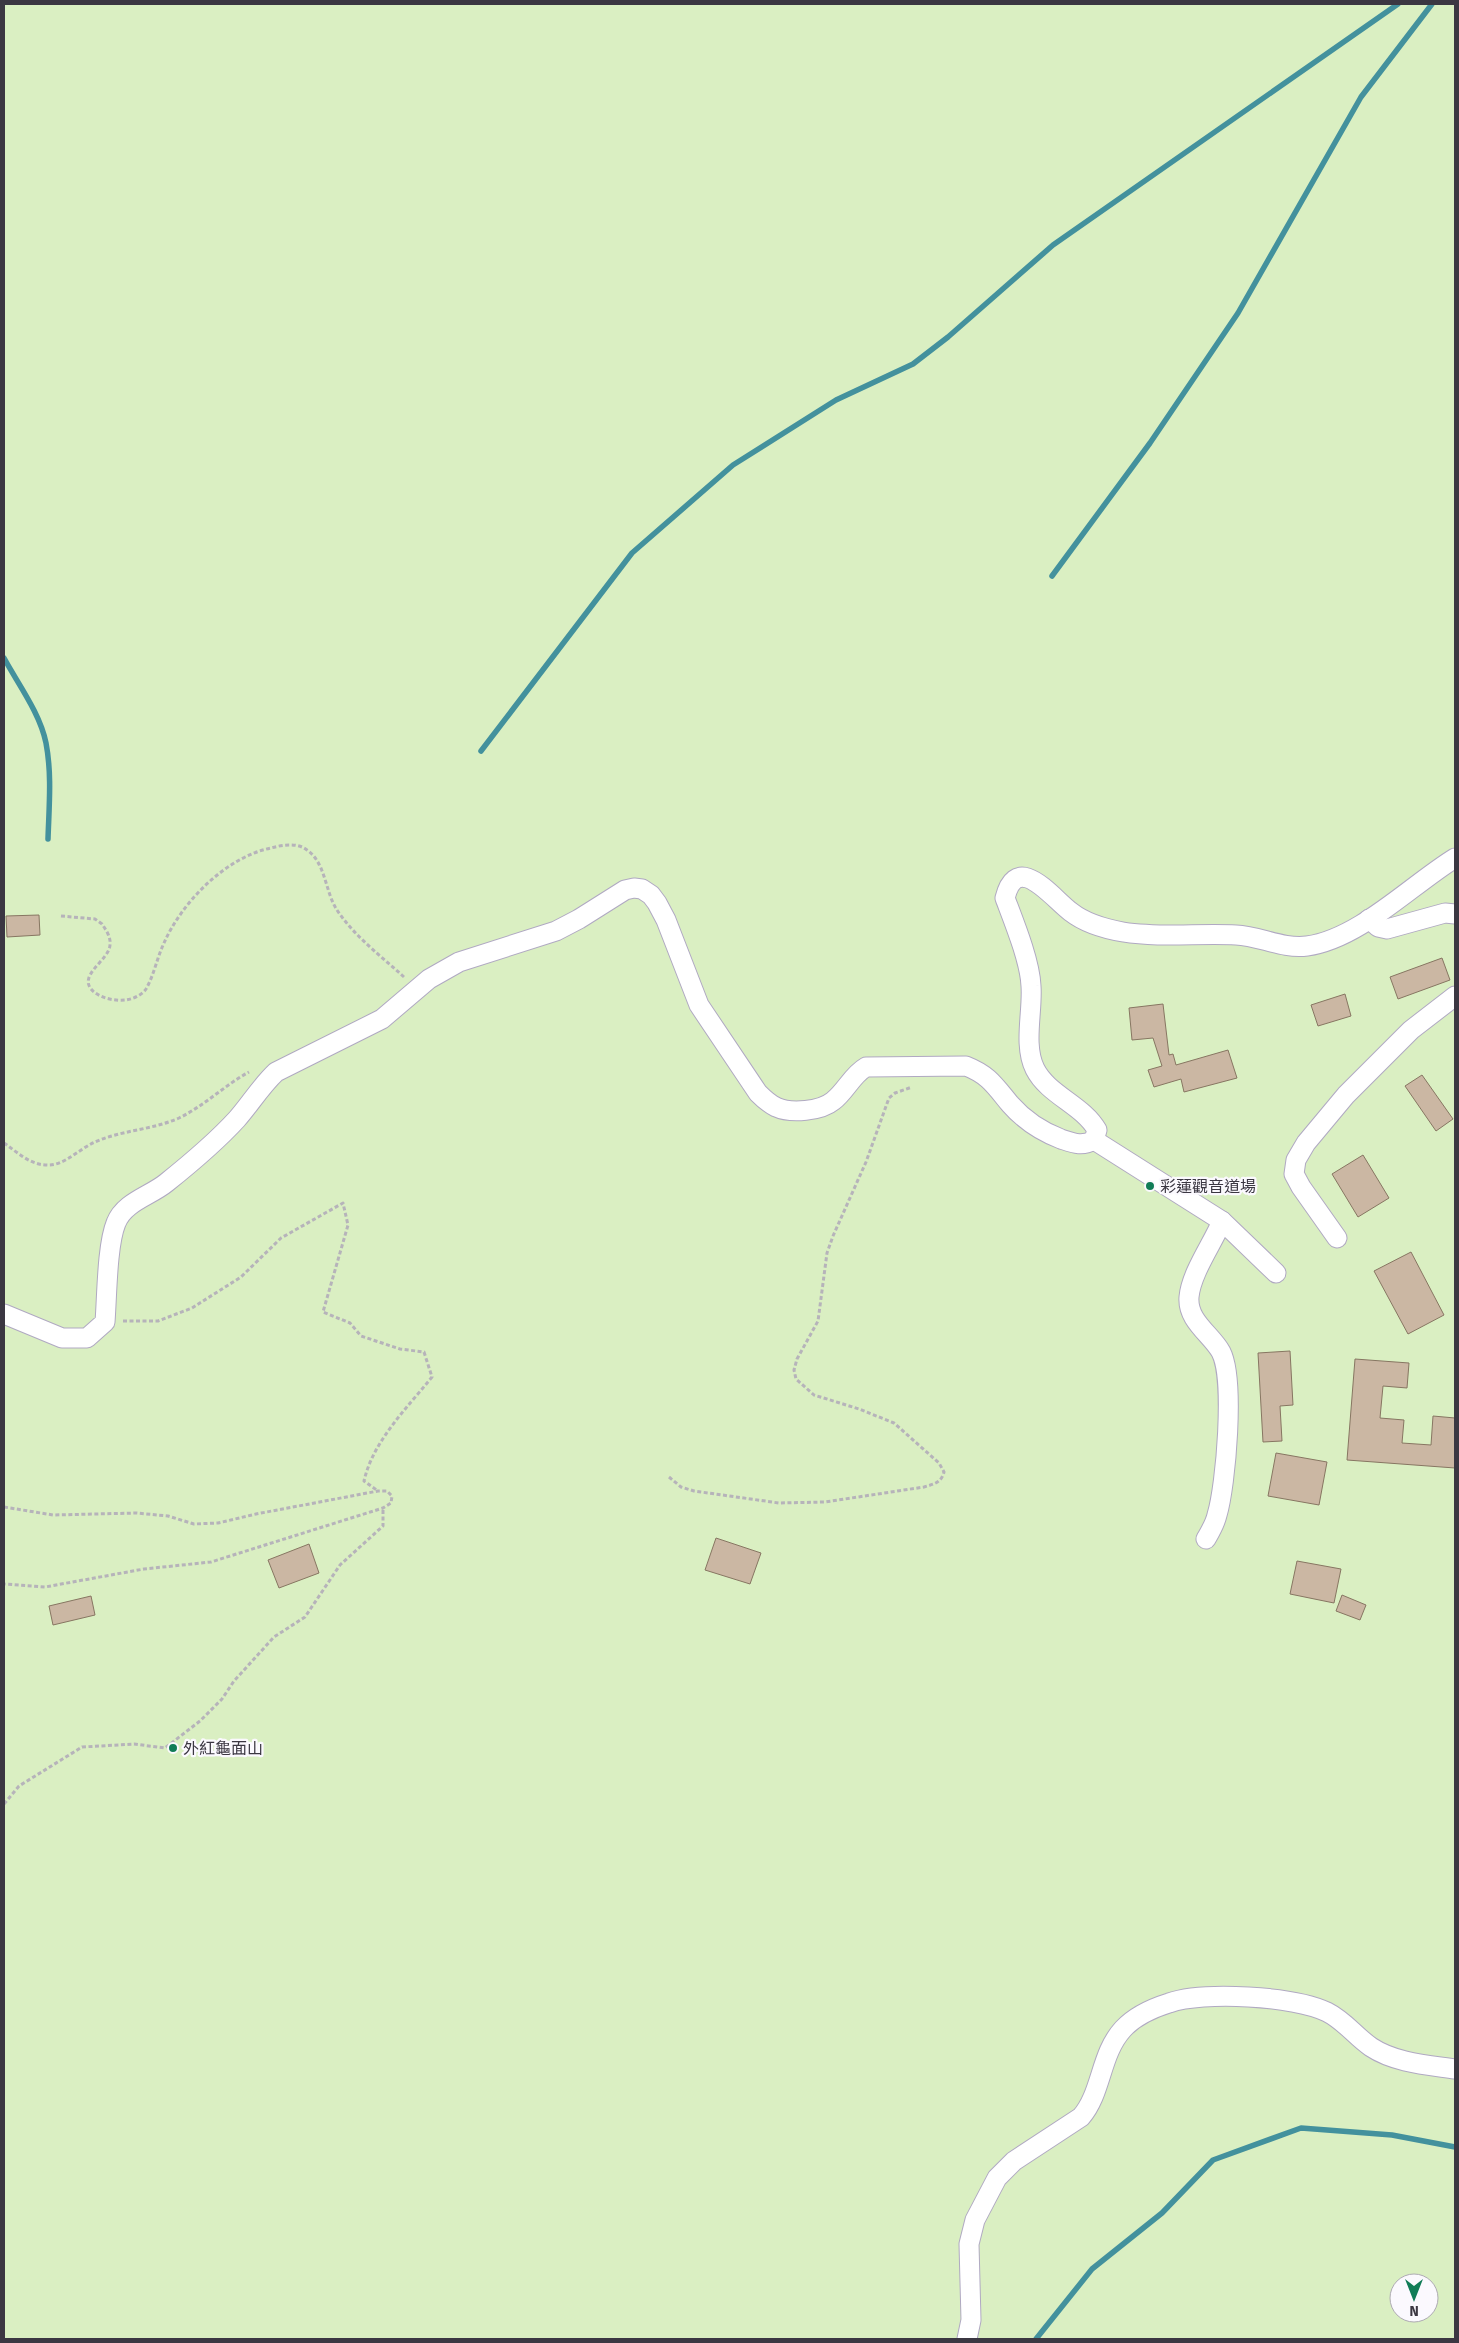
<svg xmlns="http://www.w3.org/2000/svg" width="1459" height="2343" font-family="'Fira Sans','Noto Sans TC',sans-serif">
<rect width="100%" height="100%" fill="#fbf9fe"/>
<!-- green -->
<path fill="#daefc2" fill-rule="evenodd" d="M4 4H1455V2339H4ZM1399 2283H1429V2313H1399Z"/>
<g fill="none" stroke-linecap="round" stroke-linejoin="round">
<!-- stream -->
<g stroke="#43919d" stroke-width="5.5">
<path d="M1052 576 1150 443 1238 313 1361 97 1432 4"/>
<path d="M4 658C18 684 40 713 46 743 52 774 49 807 48 839"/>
<path d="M481 751 632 553 733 465 836 400 913 364 948 337 1053 245 1398 4"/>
<path d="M1036 2339 1092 2269 1162 2213 1213 2160 1301 2128 1392 2135 1455 2147"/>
</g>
</g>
<!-- building -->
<g fill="#cbb7a3" stroke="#877662">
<path d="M39 915 40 935 7 937 6 916Z"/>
<path d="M1442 958 1450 980 1398 999 1390 977Z"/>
<path d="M1345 994 1351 1016 1318 1026 1311 1005Z"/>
<path d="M1163 1004 1169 1055 1173 1054 1176 1065 1228 1050 1237 1078 1184 1092 1181 1079 1154 1087 1148 1070 1162 1066 1153 1038 1132 1040 1129 1008Z"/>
<path d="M1422 1075 1453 1119 1436 1131 1405 1086Z"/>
<path d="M1363 1155 1389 1198 1358 1217 1332 1174Z"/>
<path d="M1411 1252 1444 1315 1408 1334 1374 1271Z"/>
<path d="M1290 1351 1293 1405 1280 1406 1282 1441 1263 1442 1258 1353Z"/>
<path d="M1355 1359 1409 1363 1407 1388 1383 1386 1380 1418 1404 1420 1402 1443 1431 1445 1433 1416 1455 1418V1468L1347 1460Z"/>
<path d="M1276 1453 1327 1462 1319 1505 1268 1496Z"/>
<path d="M716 1538 761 1553 750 1584 705 1570Z"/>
<path d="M309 1544 319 1573 279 1588 268 1560Z"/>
<path d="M1297 1561 1341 1569 1334 1603 1290 1594Z"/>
<path d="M1342 1595 1366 1605 1360 1620 1336 1611Z"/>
<path d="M91 1596 95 1615 53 1625 49 1606Z"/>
</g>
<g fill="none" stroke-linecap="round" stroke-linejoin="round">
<defs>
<g id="minor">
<path d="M1369 919 1378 927 1387 929 1445 913 1455 914"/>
<path d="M1094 1140 1222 1221 1276 1273"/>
<path d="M1337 1238 1301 1187 1294 1174 1296 1160 1306 1143 1346 1095 1411 1030 1455 996"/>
<path d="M4 1314 62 1338H87L105 1322C107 1296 107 1245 116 1223 124 1202 150 1196 166 1183 191 1163 216 1142 237 1119 251 1103 261 1086 276 1072L382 1019 429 979 459 962 556 931 579 919 625 890 634 888 642 889 651 895 657 903 666 920 699 1005 758 1093C764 1099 769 1104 776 1107 791 1114 821 1111 833 1101 846 1091 852 1075 866 1067L966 1066C989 1075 995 1086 1010 1104 1024 1120 1040 1131 1061 1139 1073 1143 1082 1147 1094 1140L1097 1130C1083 1105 1048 1095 1035 1069 1023 1045 1033 1011 1031 986 1030 961 1014 922 1005 898 1017 850 1052 898 1071 912 1085 923 1106 929 1123 932 1161 938 1198 933 1236 935 1260 936 1282 949 1307 946 1359 939 1411 885 1455 858"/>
<path d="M1206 1539C1210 1532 1215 1524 1217 1515 1226 1485 1235 1379 1221 1352 1211 1334 1187 1321 1189 1297 1191 1273 1213 1243 1222 1221"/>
<path d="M967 2339 971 2320 969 2244 975 2220 997 2178 1014 2161 1081 2117C1102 2093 1100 2054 1123 2029 1134 2017 1153 2008 1169 2003 1203 1991 1294 1996 1327 2012 1345 2021 1355 2036 1371 2047 1395 2063 1428 2065 1455 2069"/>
</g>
</defs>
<!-- minor casing -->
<use href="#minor" stroke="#b0a9c2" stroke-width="21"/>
<!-- path -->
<g stroke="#b6b3ba" stroke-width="3" stroke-dasharray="4 2.5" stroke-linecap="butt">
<path d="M61 916 95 919 102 924C106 930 111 937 110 945 109 961 75 976 94 992 103 999 116 1001 126 1000 133 999 142 995 146 989 154 975 157 958 164 943 182 902 226 857 271 848 282 845 297 842 307 850 326 863 325 892 337 910 354 936 381 956 404 977"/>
<path d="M4 1143C17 1152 30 1165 47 1165 64 1166 79 1149 95 1142 122 1130 152 1130 179 1118 204 1106 225 1085 249 1072"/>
<path d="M123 1321H158L192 1308 241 1277 281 1238 343 1203 348 1225 323 1312 350 1323 361 1336 400 1349 424 1352 432 1377C407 1408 373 1441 364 1481L378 1491"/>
<path d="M669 1477 681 1487 694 1491 779 1503 825 1502 924 1487C934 1484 941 1483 944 1472L939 1463 894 1423 859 1409 814 1395 796 1379 794 1370 797 1359 818 1321 827 1253 833 1236 866 1162 889 1098 895 1093 912 1087"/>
<path d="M4 1507 53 1515 137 1513 168 1516 194 1524 218 1523 256 1514 378 1491H387L392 1496 391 1503 383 1508 211 1562 144 1569 45 1587 4 1584"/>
<path d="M4 1804 19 1786 82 1747 134 1744 165 1748 200 1721 222 1699 234 1681 274 1637 305 1617 340 1565 383 1526V1508"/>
</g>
<!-- minor -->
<use href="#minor" stroke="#fff" stroke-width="19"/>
</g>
<!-- markers -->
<g fill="#117c57" stroke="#fbf9fe" stroke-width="2">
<circle cx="1150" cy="1186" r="5"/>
<circle cx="173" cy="1748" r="5"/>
</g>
<g text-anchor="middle" stroke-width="4.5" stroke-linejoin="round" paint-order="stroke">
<!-- poi labels -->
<g font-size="16" fill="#3b3742" stroke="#fbf9fe" text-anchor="start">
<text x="1160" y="1192">彩蓮觀音道場</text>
<text x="183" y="1754">外紅龜面山</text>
</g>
</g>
<!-- border -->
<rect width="1459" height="2343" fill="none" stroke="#3b3742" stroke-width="10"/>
<!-- north arrow -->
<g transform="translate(1414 2298) rotate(180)"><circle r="24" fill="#fbf9fe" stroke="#aeabb3"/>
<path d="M0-4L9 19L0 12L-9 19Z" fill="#117c57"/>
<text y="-8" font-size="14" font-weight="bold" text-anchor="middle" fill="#3b3742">N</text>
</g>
</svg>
